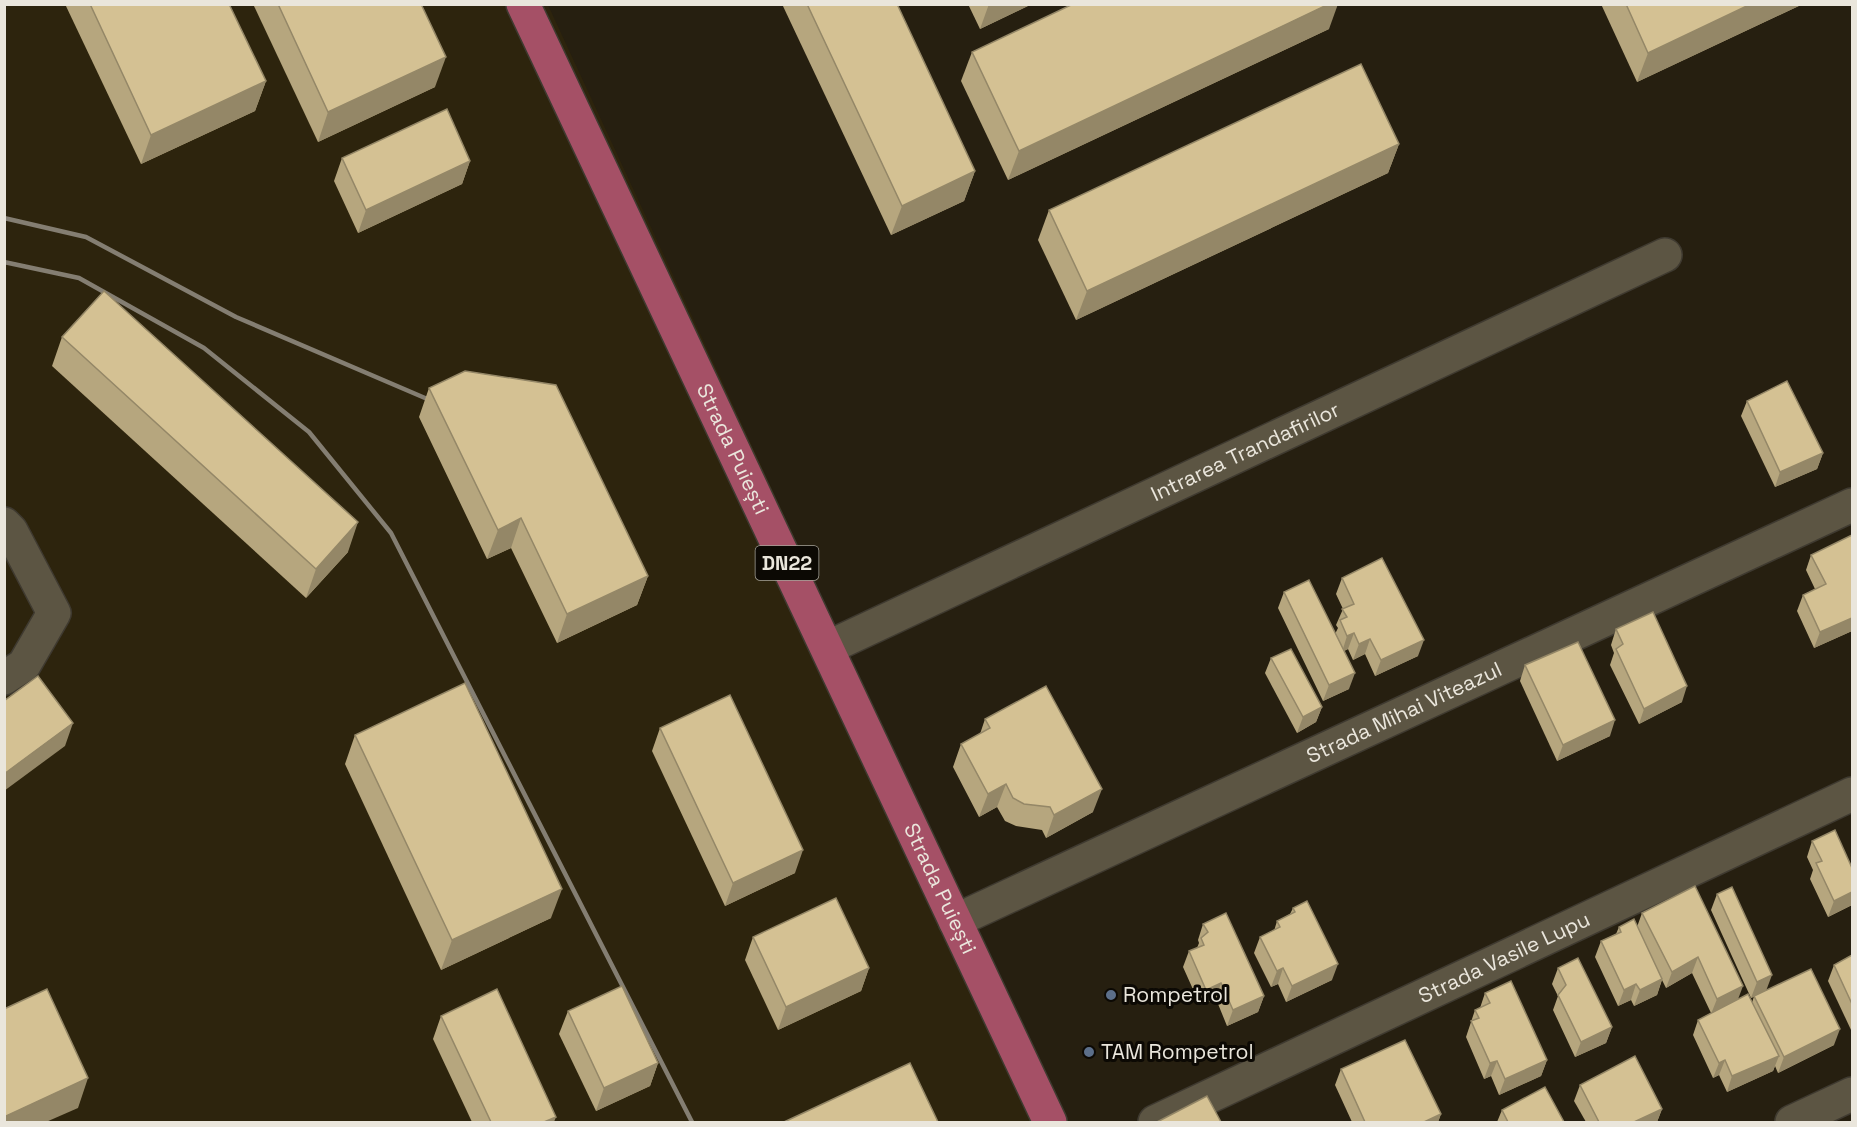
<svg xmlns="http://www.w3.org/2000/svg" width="1857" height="1127" font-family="'Space Grotesk',sans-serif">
<rect width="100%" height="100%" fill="#261f10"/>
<!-- built -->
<path fill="#2d240d" d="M5 5H548L998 977 1067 1122H5Z"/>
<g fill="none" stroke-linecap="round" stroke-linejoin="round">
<defs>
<g id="minor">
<path d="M4 524 11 531 54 613 24 665 4 678"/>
<path id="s1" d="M827 648 1665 255"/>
<path id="s2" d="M955 921 1852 505"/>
<path id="s3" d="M1155 1122 1852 794"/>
<path d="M1792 1122 1852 1094"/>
</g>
<g id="major">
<path id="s4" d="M523 4 1050 1122"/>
</g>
</defs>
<!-- minor casing -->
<use href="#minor" stroke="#3f3a30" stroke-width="36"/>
<!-- major casing -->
<use href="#major" stroke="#3f3a30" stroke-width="36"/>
<!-- minor -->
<use href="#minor" stroke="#5c5543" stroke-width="33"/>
<!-- major -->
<use href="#major" stroke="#a55066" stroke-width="33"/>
<!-- rail -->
<g stroke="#847e72" stroke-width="4.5">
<path d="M4 218 86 237 236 317 432 401"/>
<path d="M4 262 79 278 204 348 309 432 391 533 692 1122"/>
</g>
</g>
<!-- wall -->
<g fill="#b6a67e">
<path d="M65 4H229L266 81 255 111 141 164Z"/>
<path d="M253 4H421L435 87 318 142Z"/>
<path d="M782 4H897L975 171 964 201 891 235Z"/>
<path d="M968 4H1032L980 29Z"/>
<path d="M1601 4H1803L1637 82Z"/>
<path d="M1329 29 1008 180 961 81 972 52Z"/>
<path d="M1399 144 1388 173 1076 320 1038 240 1049 210Z"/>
<path d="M342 158 470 161 462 184 358 233 334 181Z"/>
<path d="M62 337 348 552 306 598 52 366Z"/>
<path d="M429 388 648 576 637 605 557 643 511 548 487 559 419 417Z"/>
<path d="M1747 401 1823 453 1817 469 1775 487 1741 416Z"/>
<path d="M1811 555 1852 631 1814 648 1797 611 1803 595 1815 589 1806 570Z"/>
<path d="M1342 578 1418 656 1375 676 1365 654 1353 660 1348 649 1344 651 1349 689 1323 701 1278 608 1284 592 1335 634 1338 628 1336 625 1343 609 1336 594Z"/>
<path d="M1616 629 1682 702 1639 724 1610 665 1614 653 1611 645Z"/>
<path d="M1271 658 1322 707 1316 722 1297 733 1265 673Z"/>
<path d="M1525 665 1610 736 1557 761 1520 681Z"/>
<path d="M985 719 1093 812 1046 838 1042 830 1016 826 1005 821 997 807 979 817 953 767 961 744 980 734Z"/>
<path d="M660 728 795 873 725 906 652 751Z"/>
<path d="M355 735 551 918 441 970 345 764Z"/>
<path d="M1812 841 1852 868V905L1828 917 1810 879 1813 870 1807 857Z"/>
<path d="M1695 886 1738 999 1752 1003 1754 996 1758 995 1751 998 1711 910 1717 894 1766 991 1834 1045 1778 1073 1775 1066 1773 1071 1727 1092 1719 1075 1713 1078 1693 1035 1698 1020 1711 1013 1692 973 1666 988 1662 980 1657 995 1634 1006 1631 1000 1618 1006 1595 957 1601 941 1616 934 1619 927H1637L1642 913Z"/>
<path d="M1293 908 1332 980 1286 1002 1278 984 1271 987 1254 953 1260 937 1274 931 1277 921 1290 914Z"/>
<path d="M1203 924 1264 996 1258 1012 1227 1026 1216 999 1200 1005 1183 967 1189 951 1197 948 1199 943 1198 940Z"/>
<path d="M753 937 869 968 861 991 778 1030 745 960Z"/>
<path d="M1852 955V1032L1828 981 1834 965Z"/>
<path d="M1558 968 1612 1027 1606 1043 1575 1057 1553 1010 1558 996 1552 984Z"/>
<path d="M1485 993 1547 1060 1541 1076 1499 1095 1491 1076 1484 1079 1466 1037 1475 1010 1480 1008Z"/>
<path d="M568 1011 658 1063 650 1086 596 1111 559 1034Z"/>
<path d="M441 1016 554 1122H472L433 1039Z"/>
<path d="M1341 1069 1441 1114 1438 1122H1352L1335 1085Z"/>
<path d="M1580 1085 1662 1109 1657 1122H1586L1574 1101Z"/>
<path d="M1502 1110 1564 1122H1497Z"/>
</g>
<!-- shaded-wall -->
<g fill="#948767">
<path d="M989 4H1032L980 29Z"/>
<path d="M1329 4H1338L1329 29 1008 180 1019 151Z"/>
<path d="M1751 4H1803L1637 82 1648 53Z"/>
<path d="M446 57 435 87 318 142 328 112Z"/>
<path d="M266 81 255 111 141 164 151 135Z"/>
<path d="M1399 144 1388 173 1076 320 1087 291Z"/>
<path d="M470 161 462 184 358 233 366 210Z"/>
<path d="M975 171 964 201 891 235 902 206Z"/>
<path d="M1823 453 1817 469 1775 487 1780 472Z"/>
<path d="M521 518 511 548 487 559 498 530Z"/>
<path d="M358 522 348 552 306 598 316 569Z"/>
<path d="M648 576 637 605 557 643 567 614Z"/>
<path d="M1852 618V631L1814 648 1820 632Z"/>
<path d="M1354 633 1348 649 1342 652 1347 636Z"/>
<path d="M1370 639 1365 654 1353 660 1359 644Z"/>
<path d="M1424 640 1418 656 1375 676 1381 660Z"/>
<path d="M1355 673 1349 689 1323 701 1329 685Z"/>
<path d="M1687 686 1682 702 1639 724 1644 709Z"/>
<path d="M1322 707 1316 722 1297 733 1303 717Z"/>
<path d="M1615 720 1610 736 1557 761 1563 745Z"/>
<path d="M73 723 65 746 4 791V774Z"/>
<path d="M1006 784 997 807 979 817 988 794Z"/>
<path d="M1102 789 1093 812 1046 838 1054 815Z"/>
<path d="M803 850 795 873 725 906 733 883Z"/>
<path d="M562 889 551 918 441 970 452 940Z"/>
<path d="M1852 892V905L1828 917 1834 901Z"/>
<path d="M1698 957 1692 973 1666 988 1672 972Z"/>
<path d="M1338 964 1332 980 1286 1002 1292 986Z"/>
<path d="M869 968 861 991 778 1030 786 1007Z"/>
<path d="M1283 968 1278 984 1271 987 1277 971Z"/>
<path d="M1772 975 1766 991 1751 998 1757 982Z"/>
<path d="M1662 979 1657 995 1634 1006 1640 990Z"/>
<path d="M1221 983 1216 999 1200 1005 1206 990Z"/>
<path d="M1636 984 1631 1000 1618 1006 1624 990Z"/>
<path d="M1743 986 1737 1002 1711 1014 1717 999Z"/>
<path d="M1264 996 1258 1012 1227 1026 1233 1010Z"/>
<path d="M1612 1027 1606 1043 1575 1057 1581 1042Z"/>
<path d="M1840 1029 1834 1045 1778 1073 1784 1057Z"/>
<path d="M1779 1056 1773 1071 1727 1092 1732 1076Z"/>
<path d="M1547 1060 1541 1076 1499 1095 1505 1079Z"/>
<path d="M1725 1060 1719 1075 1713 1078 1719 1063Z"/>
<path d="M1497 1061 1491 1076 1484 1079 1490 1063Z"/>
<path d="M658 1063 650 1086 596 1111 604 1088Z"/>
<path d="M88 1078 78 1108 46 1122H4V1117Z"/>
<path d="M1662 1109 1657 1122H1634Z"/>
<path d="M1441 1114 1438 1122H1424Z"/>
<path d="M556 1117 554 1122H544Z"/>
</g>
<!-- building -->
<g fill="#d4c193" stroke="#948767" stroke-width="1.5">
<path d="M90 4H229L266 81 151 135Z"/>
<path d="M278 4H421L446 57 328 112Z"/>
<path d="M807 4H897L975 171 902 206Z"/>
<path d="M1073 4H1329L1019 151 972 52Z"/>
<path d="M1626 4H1751L1648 53Z"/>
<path d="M1361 64 1399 144 1087 291 1049 210Z"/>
<path d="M447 109 470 161 366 210 342 158Z"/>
<path d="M104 291 358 522 316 569 62 337Z"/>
<path d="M465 371 556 385 648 576 567 614 521 518 498 530 429 388Z"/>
<path d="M1787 381 1823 453 1780 472 1747 401Z"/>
<path d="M1852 535V618L1820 632 1803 595 1826 584 1811 555Z"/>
<path d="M1382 558 1424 640 1381 660 1370 639 1359 644 1354 633 1347 636 1340 620 1347 617 1342 609 1354 604 1342 578Z"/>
<path d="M1309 580 1355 673 1329 685 1284 592Z"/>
<path d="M1653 612 1687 686 1644 709 1616 649 1623 644 1616 629Z"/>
<path d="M1578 642 1615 720 1563 745 1525 665Z"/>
<path d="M1291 649 1322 707 1303 717 1271 658Z"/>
<path d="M38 676 73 723 4 774V701Z"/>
<path d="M465 683 562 889 452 940 355 735Z"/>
<path d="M1046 686 1102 789 1054 815 1050 807 1024 804 1013 798 1006 784 988 794 961 744 990 728 985 719Z"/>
<path d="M730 695 803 850 733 883 660 728Z"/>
<path d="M1835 830 1852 868V892L1834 901 1816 863 1822 861 1812 841Z"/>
<path d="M1695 886 1743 986 1717 999 1698 957 1672 972 1642 913Z"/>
<path d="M1732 887 1772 975 1757 982 1717 894Z"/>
<path d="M836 898 869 968 786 1007 753 937Z"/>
<path d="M1307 901 1338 964 1292 986 1283 968 1277 971 1260 937 1280 927 1277 921 1295 912 1293 908Z"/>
<path d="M1226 913 1264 996 1233 1010 1221 983 1206 990 1189 951 1204 945 1201 938 1208 932 1203 924Z"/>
<path d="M1634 919 1662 979 1640 990 1636 984 1624 990 1601 941 1621 932 1619 927Z"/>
<path d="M1852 955V1004L1834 965Z"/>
<path d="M1578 958 1612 1027 1581 1042 1558 995 1566 985 1558 968Z"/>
<path d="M1811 969 1840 1029 1784 1057 1754 996Z"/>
<path d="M1511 981 1547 1060 1505 1079 1497 1061 1490 1063 1471 1021 1479 1018 1475 1010 1490 1003 1485 993Z"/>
<path d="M622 986 658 1063 604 1088 568 1011Z"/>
<path d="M47 989 88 1078 4 1117V1009Z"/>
<path d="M497 989 556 1117 544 1122H491L441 1016Z"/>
<path d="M1748 994 1779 1056 1732 1076 1725 1060 1719 1063 1698 1020Z"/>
<path d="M1405 1040 1441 1114 1424 1122H1365L1341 1069Z"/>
<path d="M1635 1056 1662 1109 1634 1122H1599L1580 1085Z"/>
<path d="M910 1063 938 1122H784Z"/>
<path d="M1545 1087 1564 1122H1508L1502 1110Z"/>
<path d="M1207 1096 1221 1122H1157Z"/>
</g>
<!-- markers -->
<g fill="#5c6f8a" stroke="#0c0904" stroke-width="2">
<circle cx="1111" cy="995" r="6"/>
<circle cx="1089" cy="1052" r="6"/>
</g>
<g text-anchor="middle" stroke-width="6" stroke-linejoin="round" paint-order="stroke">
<!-- shield labels -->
<rect fill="#0c0904" stroke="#a7a49b" stroke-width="1.5" x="755.5" y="546" width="63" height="34" rx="4.5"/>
<g font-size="20" font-weight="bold" fill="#eae6dc">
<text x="787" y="570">DN22</text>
</g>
<!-- street labels -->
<g font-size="21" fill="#eae6dc" stroke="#0c0904">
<text dy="7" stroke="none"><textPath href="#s4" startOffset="492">Strada Puiești</textPath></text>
<text dy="7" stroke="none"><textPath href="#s1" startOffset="462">Intrarea Trandafirilor</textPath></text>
<text dy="7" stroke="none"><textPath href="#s2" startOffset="495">Strada Mihai Viteazul</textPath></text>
<text dy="7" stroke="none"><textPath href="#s4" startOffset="978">Strada Puiești</textPath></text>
<text dy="7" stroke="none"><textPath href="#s3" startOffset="386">Strada Vasile Lupu</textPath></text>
</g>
<!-- poi labels -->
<g font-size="21" fill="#eae6dc" stroke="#0c0904" text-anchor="start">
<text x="1123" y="1002">Rompetrol</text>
<text x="1101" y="1059">TAM Rompetrol</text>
</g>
</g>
<!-- border -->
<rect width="1857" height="1127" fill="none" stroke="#eae6dc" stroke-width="12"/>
</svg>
